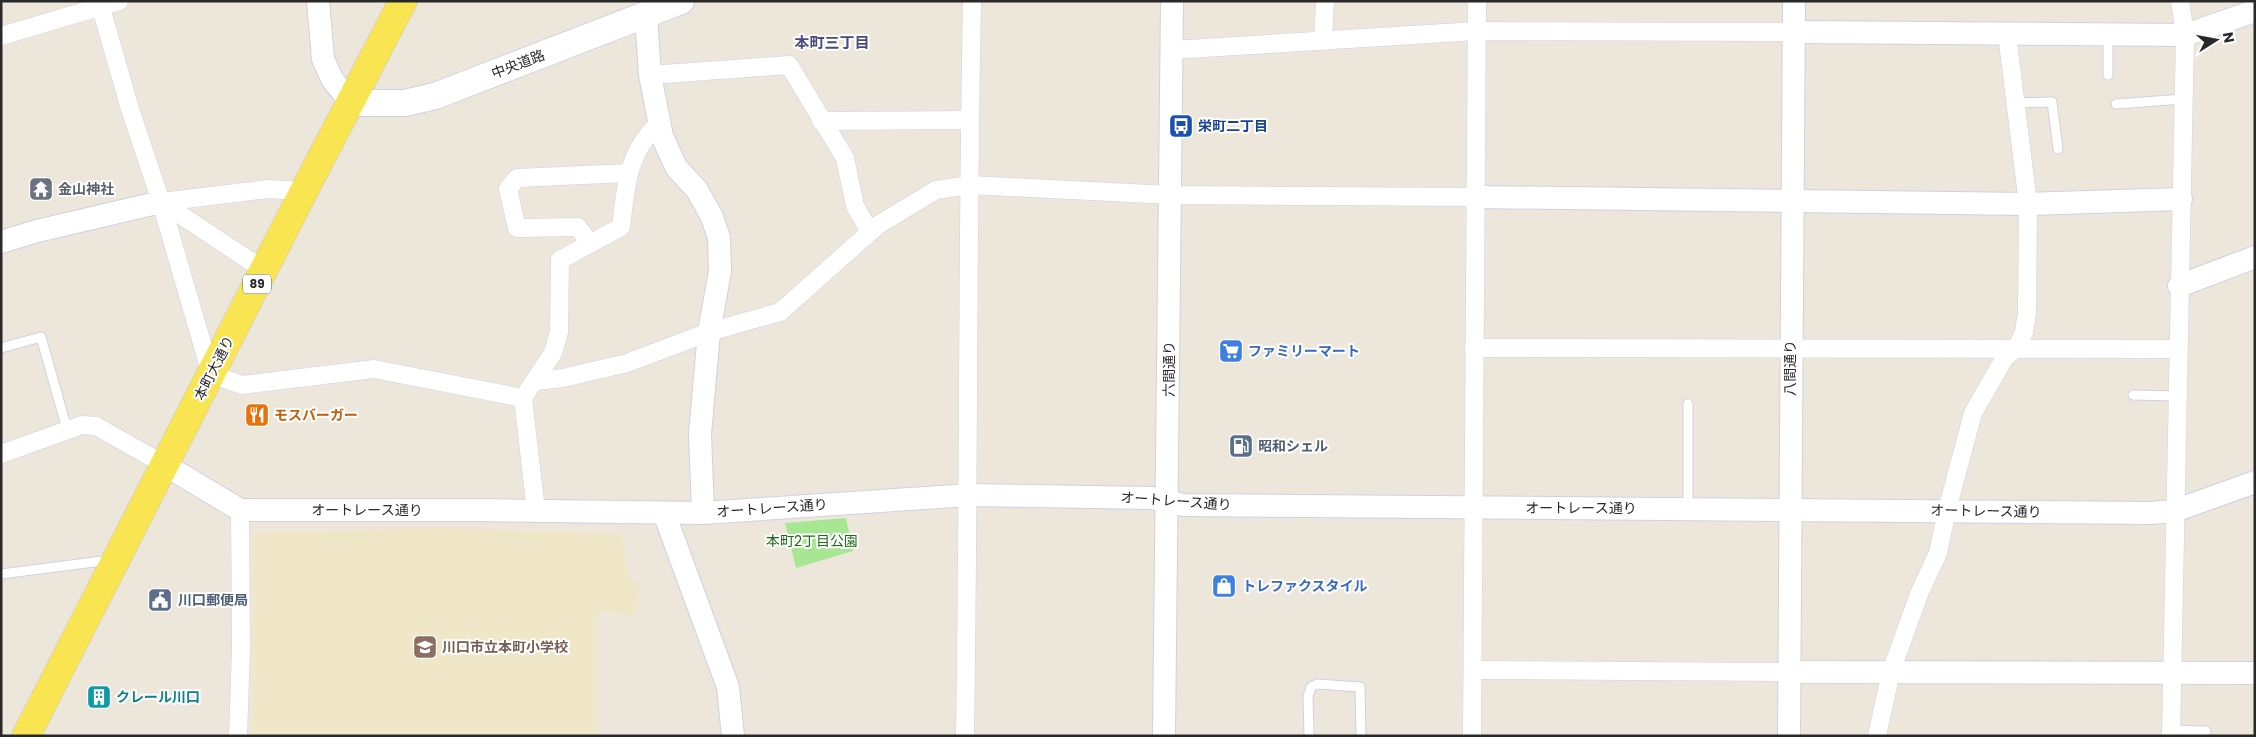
<svg xmlns="http://www.w3.org/2000/svg" width="2256" height="737" font-family="Poppins,'Noto Sans JP',sans-serif">
<rect width="100%" height="100%" fill="#ede6da"/>
<!-- education -->
<path fill="#f0e7c8" d="M439 528 621 534 630 581 639 582 635 615 597 611V736H252L254 533Z"/>
<!-- green -->
<path fill="#a7e793" d="M846 518 853 551 796 568 785 523Z"/>
<g fill="none" stroke-linecap="round" stroke-linejoin="round">
<defs>
<g id="service">
<path d="M2108 35V75"/>
<path d="M2016 103 2052 102 2058 149"/>
<path d="M2116 104 2183 99"/>
<path d="M1 348 41 337 67 429"/>
<path d="M2133 395 2177 396"/>
<path d="M1688 404V508"/>
<path d="M1 574 110 560"/>
<path d="M2171 730 2206 731"/>
<path d="M1309 736 1308 697 1311 687 1317 684 1360 687 1361 736"/>
</g>
<g id="minor">
<path d="M99 1 130 109 161 202 211 374 242 385 374 369 523 398"/>
<path d="M1 36 119 1"/>
<path d="M1323 39 1325 1"/>
<path d="M1172 50 1476 31 1794 32"/>
<path d="M650 75 789 65 845 158 855 206 870 232"/>
<path d="M821 121 970 120"/>
<path d="M161 202 268 189 304 191"/>
<path d="M161 202 264 270"/>
<path d="M589 243 578 227 517 228 508 189 517 178 628 173"/>
<path d="M1474 348 2178 349"/>
<path d="M536 381 563 378 627 363 709 332 780 312 878 225 936 190 969 185 1170 195 1476 197"/>
<path d="M1 454 82 425 96 426 165 465"/>
<path d="M536 511 523 398 553 353 559 332 560 260 621 227C626 186 627 153 659 123"/>
<path d="M1473 670 1789 672"/>
<path d="M238 736 241 649 240 510"/>
<path d="M965 736C969 491 967 246 972 1"/>
<path d="M1472 736 1477 1"/>
<path d="M1877 736 1891 672 1919 594 1938 553 1947 510 1973 413 2004 359 2017 347 2024 332 2027 313 2028 204 2007 34"/>
<path d="M2171 736 2185 35 2180 1"/>
</g>
<g id="tertiary">
<path d="M318 1 323 59 332 79 351 103"/>
<path d="M646 15 650 75 662 136 676 167 697 190 712 217 719 238 720 271 709 332 700 434 703 513"/>
<path d="M1794 32 2185 35 2255 11"/>
<path d="M1476 197 2028 204 2181 199"/>
<path d="M1 242 37 231 161 202"/>
<path d="M2179 286 2255 257"/>
<path d="M165 465 240 510H476L703 513 969 495 1152 498 1184 505 2151 513 2174 511 2255 482"/>
<path d="M664 513 728 687 733 736"/>
<path d="M1789 672 2255 673"/>
<path d="M1164 736 1172 1"/>
<path d="M1789 736 1794 1"/>
</g>
<path id="secondary" d="M351 103H405L435 96 681 1"/>
<path id="primary" d="M26 736 304 191 403 1"/>
</defs>
<!-- service casing -->
<use href="#service" stroke="#cfd1e3" stroke-width="11"/>
<!-- minor casing -->
<use href="#minor" stroke="#cfd1e3" stroke-width="19"/>
<!-- tertiary casing -->
<use href="#tertiary" stroke="#cfd1e3" stroke-width="24"/>
<!-- secondary casing -->
<use href="#secondary" stroke="#cfd1e3" stroke-width="28"/>
<!-- primary casing -->
<use href="#primary" stroke="#c7c7c7" stroke-width="29"/>
<!-- service -->
<use href="#service" stroke="#fff" stroke-width="9"/>
<!-- minor -->
<use href="#minor" stroke="#fff" stroke-width="18"/>
<!-- tertiary -->
<use href="#tertiary" stroke="#fff" stroke-width="22"/>
<!-- secondary -->
<use href="#secondary" stroke="#fff" stroke-width="26"/>
<!-- primary -->
<use href="#primary" stroke="#f9e452" stroke-width="28"/>
</g>
<!-- icons -->
<defs>
<symbol id="bus-square" viewBox="-11 -11 22 22"><rect x="-9" y="-9" width="18" height="18" rx="4" fill="#1a4fb4" stroke="#fff"/><path d="M-5-6H5V4H4V6H2V4H-2V6H-4V4H-5ZM-3.5-4V0h7V-4ZM-3.5 1.2v1.5H-2V1.2ZM2 1.2v1.5H3.5V1.2Z" fill="#fff"/></symbol>
<symbol id="temple-square" viewBox="-11 -11 22 22"><rect x="-9" y="-9" width="18" height="18" rx="4" fill="#6b7280" stroke="#fff"/><path d="M0-6L5-2H3V0L6.5 2.5H4V6H1.5V3h-3V6H-4V2.5H-6.5L-3 0V-2H-5Z" fill="#fff"/></symbol>
<symbol id="supermarket-square" viewBox="-11 -11 22 22"><rect x="-9" y="-9" width="18" height="18" rx="4" fill="#3f7fe0" stroke="#fff"/><path d="M-6-5.5h2.5l.6 2H6L4.5 2H-2.5L-4.4-4H-6ZM-1.5 3.2a1.3 1.3 0 1 0 .1 0ZM3 3.2a1.3 1.3 0 1 0 .1 0Z" fill="#fff"/></symbol>
<symbol id="restaurant-square" viewBox="-11 -11 22 22"><rect x="-9" y="-9" width="18" height="18" rx="4" fill="#e8710a" stroke="#fff"/><path d="M-5-6h1v4h1v-4h1v4h1v-4h1v5L-1.5 .5V6h-2V.5L-5-1ZM5-6V6H3V1.5H1.5Q1.5-4 5-6Z" fill="#fff"/></symbol>
<symbol id="fuel-square" viewBox="-11 -11 22 22"><rect x="-9" y="-9" width="18" height="18" rx="4" fill="#5c6f8a" stroke="#fff"/><path d="M-5.5-6h7V0h2V4h1.3V-2.5L3-4.5l.8-.8L6-3V5H2.5V1h-1V6h-7ZM-4.2-4.7v3.2H.2V-4.7Z" fill="#fff"/></symbol>
<symbol id="shop-square" viewBox="-11 -11 22 22"><rect x="-9" y="-9" width="18" height="18" rx="4" fill="#3f7fe0" stroke="#fff"/><path d="M-5-2.5h2.3a2.7 3.5 0 0 1 5.4 0H5L5.5 6h-11ZM-1.5-2.5h3a1.5 2.3 0 0 0-3 0Z" fill="#fff"/></symbol>
<symbol id="civic-square" viewBox="-11 -11 22 22"><rect x="-9" y="-9" width="18" height="18" rx="4" fill="#5c6f8a" stroke="#fff"/><path d="M-.6-6.5H3V-4.5H.6V-3L4-1V1h2V6H-6V1h2V-1L-.6-3ZM-1.2 2.5V6h2.4V2.5Z" fill="#fff"/></symbol>
<symbol id="school-square" viewBox="-11 -11 22 22"><rect x="-9" y="-9" width="18" height="18" rx="4" fill="#8d6e63" stroke="#fff"/><path d="M0-5L7-2L0 1L-7-2ZM-4 1L0 2.5L4 1V4Q0 6-4 4Z" fill="#fff"/></symbol>
<symbol id="building-square" viewBox="-11 -11 22 22"><rect x="-9" y="-9" width="18" height="18" rx="4" fill="#0f9aa8" stroke="#fff"/><path d="M-4-6H4V6H1V3H-1V6H-4ZM-2.5-4.3h1.7v1.8h-1.7ZM.8-4.3h1.7v1.8H.8ZM-2.5-1h1.7V.8h-1.7ZM.8-1h1.7V.8H.8Z" fill="#fff"/></symbol>
</defs>
<g fill-rule="evenodd">
<use href="#bus-square" x="1167" y="112" width="28" height="28"/>
<use href="#temple-square" x="27" y="175" width="28" height="28"/>
<use href="#supermarket-square" x="1217" y="337" width="28" height="28"/>
<use href="#restaurant-square" x="243" y="401" width="28" height="28"/>
<use href="#fuel-square" x="1227" y="432" width="28" height="28"/>
<use href="#shop-square" x="1210" y="572" width="28" height="28"/>
<use href="#civic-square" x="146" y="586" width="28" height="28"/>
<use href="#school-square" x="411" y="633" width="28" height="28"/>
<use href="#building-square" x="85" y="683" width="28" height="28"/>
</g>
<g text-anchor="middle" stroke-width="4" stroke-linejoin="round" paint-order="stroke">
<!-- shield labels -->
<rect fill="#fff" stroke="#696969" stroke-width="1" x="243" y="274.5" width="28" height="19" rx="4"/>
<g font-size="12" font-weight="bold" fill="#292929">
<text x="257" y="288">89</text>
</g>
<!-- street labels -->
<g font-size="14" fill="#292929" stroke="#fff">
<text transform="translate(518 64) rotate(-21)" y="5">中央道路</text>
<text transform="translate(214 368) rotate(-63)" y="5">本町大通り</text>
<text transform="translate(1790 368) rotate(-90)" y="5">八間通り</text>
<text transform="translate(1169 369) rotate(-90)" y="5">六間通り</text>
<text transform="translate(1176 501) rotate(4)" y="5">オートレース通り</text>
<text transform="translate(772 508) rotate(-4)" y="5">オートレース通り</text>
<text x="1581" y="513">オートレース通り</text>
<text x="367" y="515">オートレース通り</text>
<text transform="translate(1986 511) rotate(1)" y="5">オートレース通り</text>
</g>
<!-- transit labels -->
<g font-size="14" font-weight="bold" fill="#164399" stroke="#fff" text-anchor="start">
<text x="1198" y="131">栄町二丁目</text>
</g>
<!-- worship labels -->
<g font-size="14" font-weight="bold" fill="#5b616d" stroke="#fff" text-anchor="start">
<text x="58" y="194">金山神社</text>
</g>
<!-- shop labels -->
<g font-size="14" font-weight="bold" fill="#366cbe" stroke="#fff" text-anchor="start">
<text x="1248" y="356">ファミリーマート</text>
<text x="1242" y="591">トレファクスタイル</text>
</g>
<!-- food labels -->
<g font-size="14" font-weight="bold" fill="#c56008" stroke="#fff" text-anchor="start">
<text x="274" y="420">モスバーガー</text>
</g>
<!-- service labels -->
<g font-size="14" font-weight="bold" fill="#4e5e75" stroke="#fff" text-anchor="start">
<text x="1258" y="451">昭和シェル</text>
<text x="178" y="605">川口郵便局</text>
</g>
<!-- park labels -->
<g font-size="14" fill="#1e6a15" stroke="#fff">
<text x="812" y="546">本町2丁目公園</text>
</g>
<!-- education labels -->
<g font-size="14" font-weight="bold" fill="#785e54" stroke="#fff" text-anchor="start">
<text x="442" y="652">川口市立本町小学校</text>
</g>
<!-- culture labels -->
<g font-size="14" font-weight="bold" fill="#0d838f" stroke="#fff" text-anchor="start">
<text x="116" y="702">クレール川口</text>
</g>
<!-- neighbourhood labels -->
<g font-size="15" font-weight="bold" fill="#474b7d" stroke="#fff">
<text x="832" y="48">本町三丁目</text>
</g>
</g>
<!-- border -->
<rect width="2256" height="737" fill="none" stroke="#292929" stroke-width="5"/>
<!-- north arrow -->
<g transform="translate(2216 40) rotate(79)" stroke="#ffffff" stroke-width="4" paint-order="stroke">
<path d="M0-4L9 19L0 12L-9 19Z" fill="#292929"/>
<text y="-8" font-size="14" font-weight="bold" text-anchor="middle" fill="#292929">N</text>
</g>
</svg>
